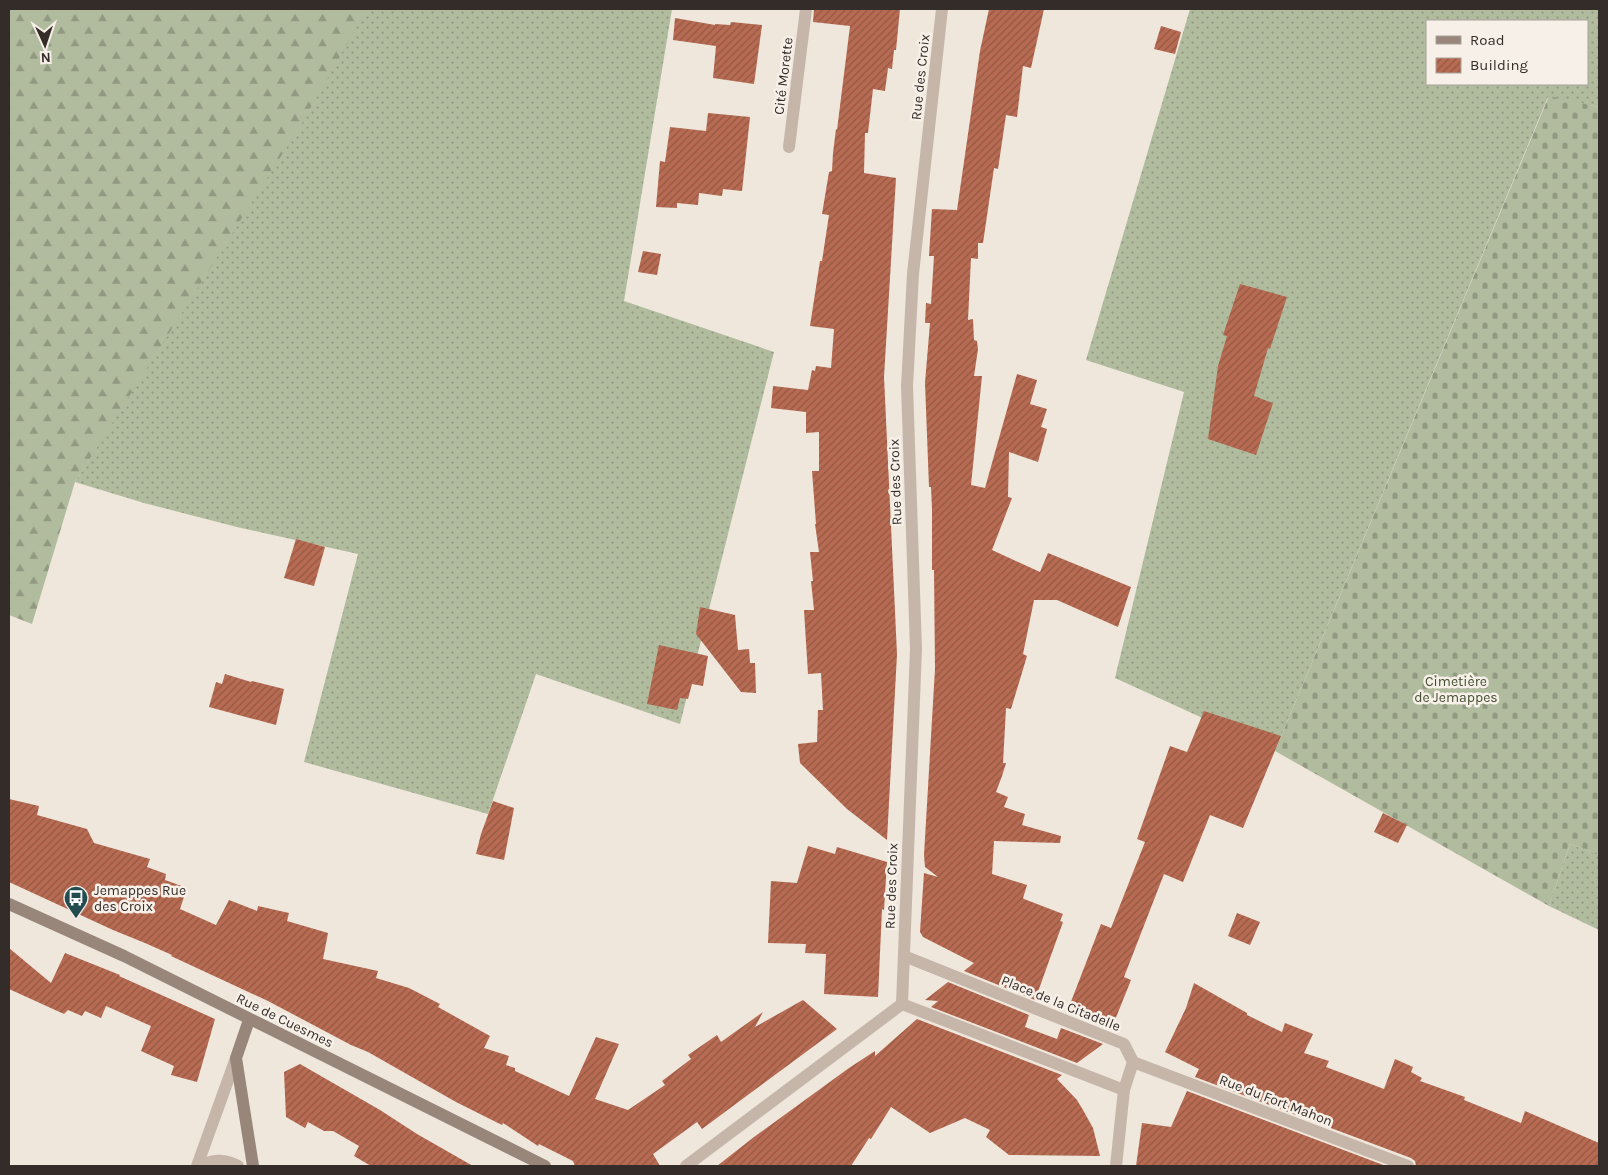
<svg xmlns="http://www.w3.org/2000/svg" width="1608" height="1175" font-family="Karla,sans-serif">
<defs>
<pattern id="grass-dots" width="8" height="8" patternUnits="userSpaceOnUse" patternTransform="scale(1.25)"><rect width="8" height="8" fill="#b1bc9e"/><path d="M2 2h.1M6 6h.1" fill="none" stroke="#919981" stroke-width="1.8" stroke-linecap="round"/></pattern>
<pattern id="forest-firs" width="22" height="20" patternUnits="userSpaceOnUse" patternTransform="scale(1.25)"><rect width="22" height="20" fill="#b1bc9e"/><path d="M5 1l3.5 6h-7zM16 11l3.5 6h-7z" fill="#919981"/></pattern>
<pattern id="cemetery-stones" width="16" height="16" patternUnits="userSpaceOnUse" patternTransform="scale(1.25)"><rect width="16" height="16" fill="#b1bc9e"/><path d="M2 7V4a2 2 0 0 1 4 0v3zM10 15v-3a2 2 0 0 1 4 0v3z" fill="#919981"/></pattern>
<pattern id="building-hatch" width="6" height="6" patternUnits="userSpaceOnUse" patternTransform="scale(1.25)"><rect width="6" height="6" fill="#b76b52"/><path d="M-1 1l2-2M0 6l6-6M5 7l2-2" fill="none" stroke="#955844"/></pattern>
</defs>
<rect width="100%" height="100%" fill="#efe6dc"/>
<!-- grass -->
<g fill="url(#grass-dots)" fill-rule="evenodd">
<path d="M366 9H672L624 301 774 352 680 724 536 674 488 814 304 762 358 554 237 527 144 503 75 482Z"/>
<path d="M1190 9H1599V107L1548 97 1275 751 1115 678 1184 392 1086 360ZM1427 21H1587V84H1427Z"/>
<path d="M1570 844 1599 855V930L1549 906Z"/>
</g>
<!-- forest -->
<path fill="url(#forest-firs)" d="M9 9H367L302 123 75 482 32 624 9 615Z"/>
<!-- cemetery -->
<path fill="url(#cemetery-stones)" d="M1549 96 1599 107V855L1570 844 1549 906 1275 751Z"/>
<!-- building -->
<g fill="url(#building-hatch)">
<path d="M814 9H900L896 50H894L892 69 888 68 885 91 873 89 868 133H865L864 173 896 178 884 377 897 654 887 840 847 809 800 763 798 744 817 742 818 710H823L821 673 808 674 804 610H814L811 581H813L810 552H819L815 524H816L812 471H819V432L806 433V412L771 408 773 386 808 390 812 370 815 371 816 366 831 368 834 329 810 326 820 261H822L829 215 822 214 829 172 832 171 833 153 836 129 837 130 850 26 813 22Z"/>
<path d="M989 9H1044L1031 68 1023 66 1017 117 1006 115 998 169 994 168 983 243H978V259L971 258 968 320 973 319 974 340 977 341 978 349 974 376H982L971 485 985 488 1017 374 1037 380 1030 404 1047 409 1041 427 1047 429 1038 462 1009 452 1008 497 1012 498 992 550 1040 572 1048 553 1131 587 1118 627 1057 600H1034L1023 654 1027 656 1011 709 1006 708 1003 763H1006L1002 776 996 792 1008 797 1004 807 1025 814 1022 825 1061 836 1060 843 994 841 992 874 1027 885 1023 898 1024 899 1063 914 1060 921 1063 922 1035 1000 964 971 974 963 923 937 920 932 924 873 938 877 925 867 924 855 935 669 934 570H932V509L931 487H929L925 383 930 323H925L926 303 931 304 934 256H929L932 209 957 210 980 51Z"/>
<path d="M675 18 715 25V24L730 25 731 22 762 25 754 84 713 78 716 46 673 40Z"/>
<path d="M1161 26 1181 32 1175 54 1154 49Z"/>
<path d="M708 113 750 117 742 191 723 189 722 196 699 193 698 205 677 203V208L656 207 660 161 665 162 670 127 706 131Z"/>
<path d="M643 251 661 254 657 275 638 272Z"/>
<path d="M1240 284 1287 297 1270 349 1268 348 1254 396 1273 403 1256 455 1208 439 1218 366 1227 336 1223 335Z"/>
<path d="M296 539 325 547 314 586 284 578Z"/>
<path d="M700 607 735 615 738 650 749 649 750 663H755L756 693 741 692 696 634Z"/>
<path d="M659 645 708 656 703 686 692 684 688 699 680 698 677 710 647 704Z"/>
<path d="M225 674 251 682 252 681 284 689 276 725 209 707 216 682 222 684Z"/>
<path d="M1204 711 1281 736 1243 828 1210 815 1183 882 1164 874 1124 977 1131 980 1111 1030 1067 1012 1101 924 1111 928 1145 842 1137 839 1170 746 1187 752Z"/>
<path d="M9 799 39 806 37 815 87 829 94 843 150 859 147 867 166 874 165 880 187 888 180 909 216 925 229 900 257 911 258 906 289 913 287 921 328 933 323 959 378 971 376 978 409 988 440 1004 438 1007 490 1036 484 1048 509 1056 506 1065 515 1068V1071L569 1096 596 1037 619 1044 595 1099 628 1110 665 1085 662 1081 691 1059 688 1055 717 1035 721 1042 763 1012 755 1027 803 1000 837 1029 702 1129 697 1122 653 1154 660 1166H575L573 1161 539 1144 538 1146 503 1123 502 1125 456 1102 368 1052 351 1045 268 1001 171 956 172 955 145 943 113 930 9 882Z"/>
<path d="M493 801 514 808 504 860 476 854 481 834Z"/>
<path d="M1383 813 1407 825 1398 843 1374 832Z"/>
<path d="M808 846 835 854 837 847 887 862 884 910 882 909 878 997 824 994 826 954 805 953 806 944 768 943 771 881 797 883Z"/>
<path d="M1237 913 1260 922 1250 945 1228 936Z"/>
<path d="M9 948 51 983 65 953 120 975 119 976 215 1019 197 1082 171 1075 174 1066 141 1051 151 1026 106 1006 101 1018 85 1011 82 1016 68 1010 64 1014 9 989Z"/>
<path d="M948 982 1029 1015 1025 1027 1057 1039 1061 1028 1103 1044 1077 1063 931 1007 938 1001 925 1000Z"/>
<path d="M1194 983 1247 1013V1015L1282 1032 1285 1023 1313 1034 1304 1053 1329 1061 1326 1067 1384 1089 1395 1059 1413 1067 1411 1072 1422 1078 1420 1081 1465 1097 1464 1100 1521 1123 1525 1111 1599 1143V1166H1416L1415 1161 1411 1158 1195 1077 1199 1069 1165 1052 1186 1008Z"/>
<path d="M917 1019 1062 1075 1057 1079 1077 1100 1083 1110 1093 1128 1100 1156 1009 1155 986 1137 990 1130 965 1118 930 1133 891 1107 871 1139 869 1138 851 1166H717L754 1137 849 1068 875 1051V1056Z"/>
<path d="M300 1064 380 1110 417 1134 473 1166H371L354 1156 359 1146 333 1131H324L308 1122 305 1128 286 1117 284 1072Z"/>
<path d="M1187 1091 1386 1166H1136L1142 1123 1171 1127Z"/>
</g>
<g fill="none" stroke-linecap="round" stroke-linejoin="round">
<!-- street -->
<g stroke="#c5b6a9" stroke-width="12">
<path d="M789 147 806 9"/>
<path d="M904 956 1124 1044 1133 1062 1124 1090 1116 1166"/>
<path d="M902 1004 916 649 907 386 913 274 942 9"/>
<path d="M902 1004 1124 1090"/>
<path d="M1133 1062 1408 1166"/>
<path d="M197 1166 236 1058"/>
<path d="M202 1166C212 1158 227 1160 238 1166"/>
<path d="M686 1166 902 1004"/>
</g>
<!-- secondary -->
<g stroke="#98867b" stroke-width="12">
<path d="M9 904 124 956 545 1166"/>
<path d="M249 1020 236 1058 253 1166"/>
</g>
</g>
<!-- icons -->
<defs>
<symbol id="bus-pin" viewBox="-11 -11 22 30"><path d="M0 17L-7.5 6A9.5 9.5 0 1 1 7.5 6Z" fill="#234c50" stroke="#f7f0e8"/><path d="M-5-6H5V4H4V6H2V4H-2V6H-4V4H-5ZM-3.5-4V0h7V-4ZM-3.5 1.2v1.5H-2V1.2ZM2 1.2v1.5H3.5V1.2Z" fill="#fff"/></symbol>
</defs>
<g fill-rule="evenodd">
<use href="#bus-pin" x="62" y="884" width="28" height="38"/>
</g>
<g text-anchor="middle" stroke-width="5" stroke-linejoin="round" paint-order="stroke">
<!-- street labels -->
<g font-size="14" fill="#332c28" stroke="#f7f0e8">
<text transform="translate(783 76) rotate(-83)" y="5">Cité Morette</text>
<text transform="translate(920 77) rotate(-84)" y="5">Rue des Croix</text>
<text transform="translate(895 482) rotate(-92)" y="5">Rue des Croix</text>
<text transform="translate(891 886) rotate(-88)" y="5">Rue des Croix</text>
<text transform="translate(1061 1003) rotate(22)" y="5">Place de la Citadelle</text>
<text transform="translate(285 1020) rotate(26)" y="5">Rue de Cuesmes</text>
<text transform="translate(1276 1100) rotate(21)" y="5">Rue du Fort Mahon</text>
</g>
<!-- park labels -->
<g font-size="14" fill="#434f2f" stroke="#f7f0e8">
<text x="1456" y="686">Cimetière<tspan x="1456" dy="16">de Jemappes</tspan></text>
</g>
<!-- poi labels -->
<g font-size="14" fill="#332c28" stroke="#f7f0e8" text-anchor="start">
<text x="94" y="895">Jemappes Rue<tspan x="94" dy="16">des Croix</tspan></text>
</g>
</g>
<!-- border -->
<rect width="1608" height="1175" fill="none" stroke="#332c28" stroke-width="20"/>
<!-- legend -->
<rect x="1426" y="20" width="162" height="65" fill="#f7f0e8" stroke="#a9a29b"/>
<rect x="1436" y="36" width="25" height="8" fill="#98867b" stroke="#a9a29b"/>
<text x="1470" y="45" font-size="15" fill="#332c28">Road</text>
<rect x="1436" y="58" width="25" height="15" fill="url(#building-hatch)" stroke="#a9a29b"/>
<text x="1470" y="70" font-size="15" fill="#332c28">Building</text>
<!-- north arrow -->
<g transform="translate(45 45) rotate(177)" stroke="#f7f0e8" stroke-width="4" paint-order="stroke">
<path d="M0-4L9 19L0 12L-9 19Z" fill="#332c28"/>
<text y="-8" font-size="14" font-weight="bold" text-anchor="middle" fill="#332c28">N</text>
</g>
</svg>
